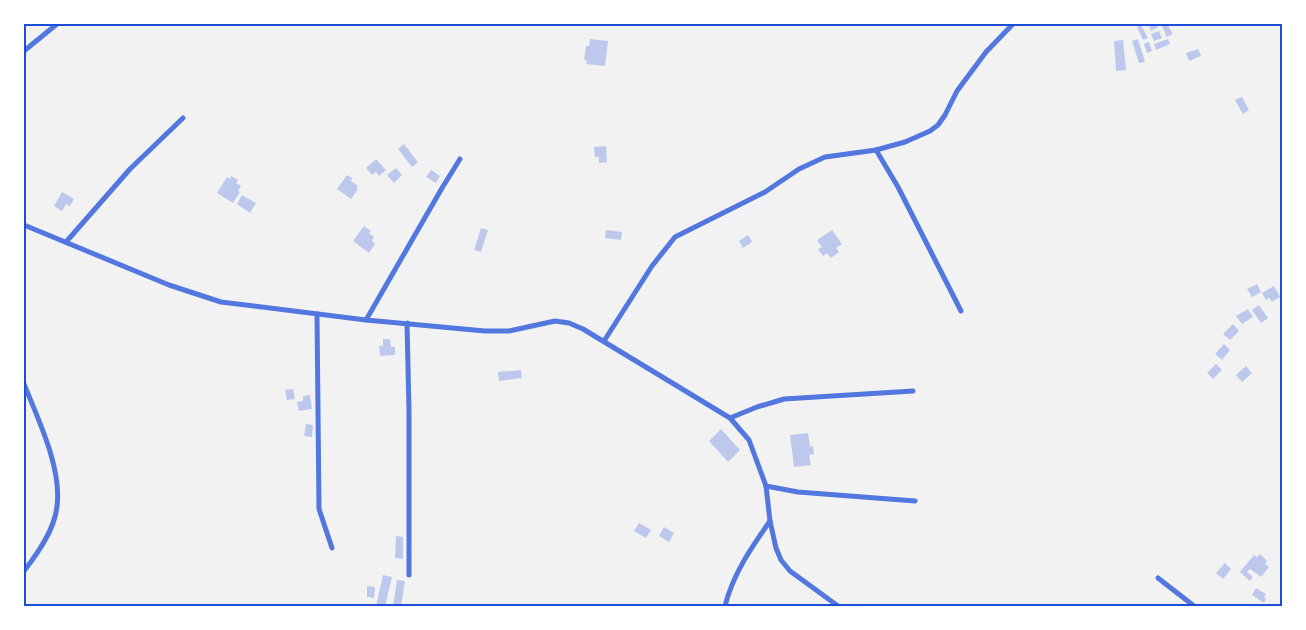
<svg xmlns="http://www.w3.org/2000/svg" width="1306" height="630" font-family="Lora,serif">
<rect width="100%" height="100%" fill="#f2f2f2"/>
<!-- building -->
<g fill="#bdc9ec">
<path d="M1151 24H1157L1158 27 1151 31 1149 25Z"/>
<path d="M1167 24 1173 34 1167 37 1162 26Z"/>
<path d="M1141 25 1148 38 1143 40 1137 27Z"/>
<path d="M1159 31 1162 38 1154 41 1151 34Z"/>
<path d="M590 39 608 41 605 66 586 64 587 60H584L586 46H589Z"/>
<path d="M1138 39 1145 62 1139 63 1132 41Z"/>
<path d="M1168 39 1170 44 1156 50 1154 44Z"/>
<path d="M1123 40 1126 70 1116 71 1114 41Z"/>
<path d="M1149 42 1152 51 1147 53 1144 44Z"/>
<path d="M1198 49 1201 56 1189 61 1186 53Z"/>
<path d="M1242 97 1249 110 1243 114 1235 100Z"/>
<path d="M404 144 418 162 412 167 398 149Z"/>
<path d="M606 146 607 162 599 163V157H595L594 147Z"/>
<path d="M376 159 386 170 379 176 376 172 372 175 366 168Z"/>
<path d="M396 168 402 175 394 183 387 175Z"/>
<path d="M431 170 440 176 436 183 426 177Z"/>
<path d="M347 175 352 178 351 181 358 186 356 188 358 189 351 199 337 189Z"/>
<path d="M231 176 238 180 236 183 241 186 238 191 240 192 233 203 217 193 227 177 230 179Z"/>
<path d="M62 192 74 199 70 206 66 204 62 211 54 206Z"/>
<path d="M242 195 256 203 250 213 237 204Z"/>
<path d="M364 226 371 231 369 233 374 237 372 241 375 244 369 253 353 241Z"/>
<path d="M481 228 488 230 481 252 474 250Z"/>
<path d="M606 230 622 232 621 240 605 238Z"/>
<path d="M832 230 842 244 836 248 839 252 831 258 827 253 823 256 818 249 822 247 817 240Z"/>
<path d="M748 235 752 242 743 248 739 241Z"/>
<path d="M1257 284 1261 292 1252 297 1247 289Z"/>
<path d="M1274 286 1280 297 1272 302 1269 298 1266 300 1262 293Z"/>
<path d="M1259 305 1268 318 1261 323 1252 310Z"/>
<path d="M1248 309 1253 317 1242 324 1236 316Z"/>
<path d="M1233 324 1239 331 1230 340 1223 334Z"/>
<path d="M383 339H390L391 347H395V355L380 356 379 346H383Z"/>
<path d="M1224 344 1230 350 1222 360 1215 354Z"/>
<path d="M1216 364 1222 370 1213 379 1207 373Z"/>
<path d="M1246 366 1252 373 1242 382 1236 375Z"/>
<path d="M521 370 522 378 499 381 498 372Z"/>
<path d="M293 389 295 399 287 400 285 390Z"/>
<path d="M310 395 312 409 299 411 297 402 303 401V396Z"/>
<path d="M306 424 313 425 312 437 304 436Z"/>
<path d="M721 429 740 450 728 462 709 441Z"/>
<path d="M808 433 810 447 813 446 814 454 809 455 811 465 794 467 790 435Z"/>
<path d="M639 523 651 530 646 538 634 531Z"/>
<path d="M664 527 674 533 669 542 659 536Z"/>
<path d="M396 536 403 537V559L395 558Z"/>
<path d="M1260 554 1267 561 1265 564 1269 567 1261 577 1250 569 1247 572 1253 577 1250 581 1240 572 1254 555 1257 557Z"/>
<path d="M1225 563 1231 569 1223 579 1216 573Z"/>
<path d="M383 575 392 577 385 606H376Z"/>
<path d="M397 580 405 581 401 606H393Z"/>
<path d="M367 586 375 587 374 598 367 597Z"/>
<path d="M1256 588 1266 594 1264 597 1266 599 1264 603 1252 595Z"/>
</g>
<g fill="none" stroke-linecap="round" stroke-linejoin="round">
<!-- minor -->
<g stroke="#5277de" stroke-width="5">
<path d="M24 51 57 24"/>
<path d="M876 150 898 187 961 311"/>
<path d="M24 225 169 285 221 302 366 320 485 331H509L555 321 569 323 583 329 730 418 749 440 766 486 770 521 776 548 781 560 790 571 838 606"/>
<path d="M66 242 130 169 183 118"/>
<path d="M317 314 319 509 332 548"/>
<path d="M366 320 442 188 460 159"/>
<path d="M407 323 409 411V575"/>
<path d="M604 341 652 266 675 237 765 192 799 169 825 157 876 150 905 142 930 131 938 125 945 115 957 91 986 52 1013 24"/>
<path d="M24 384C38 419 62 468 57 506 55 529 38 553 24 571"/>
<path d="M730 418 757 407 784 399 913 391"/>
<path d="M766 486 798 492 915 501"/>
<path d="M1158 578 1194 606"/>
<path d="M725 606C733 574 751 548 770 521"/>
</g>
</g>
<!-- border -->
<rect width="1306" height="630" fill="none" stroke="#ffffff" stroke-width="50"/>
<rect x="25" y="25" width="1256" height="580" fill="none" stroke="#1d4ed8" stroke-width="2"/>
</svg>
